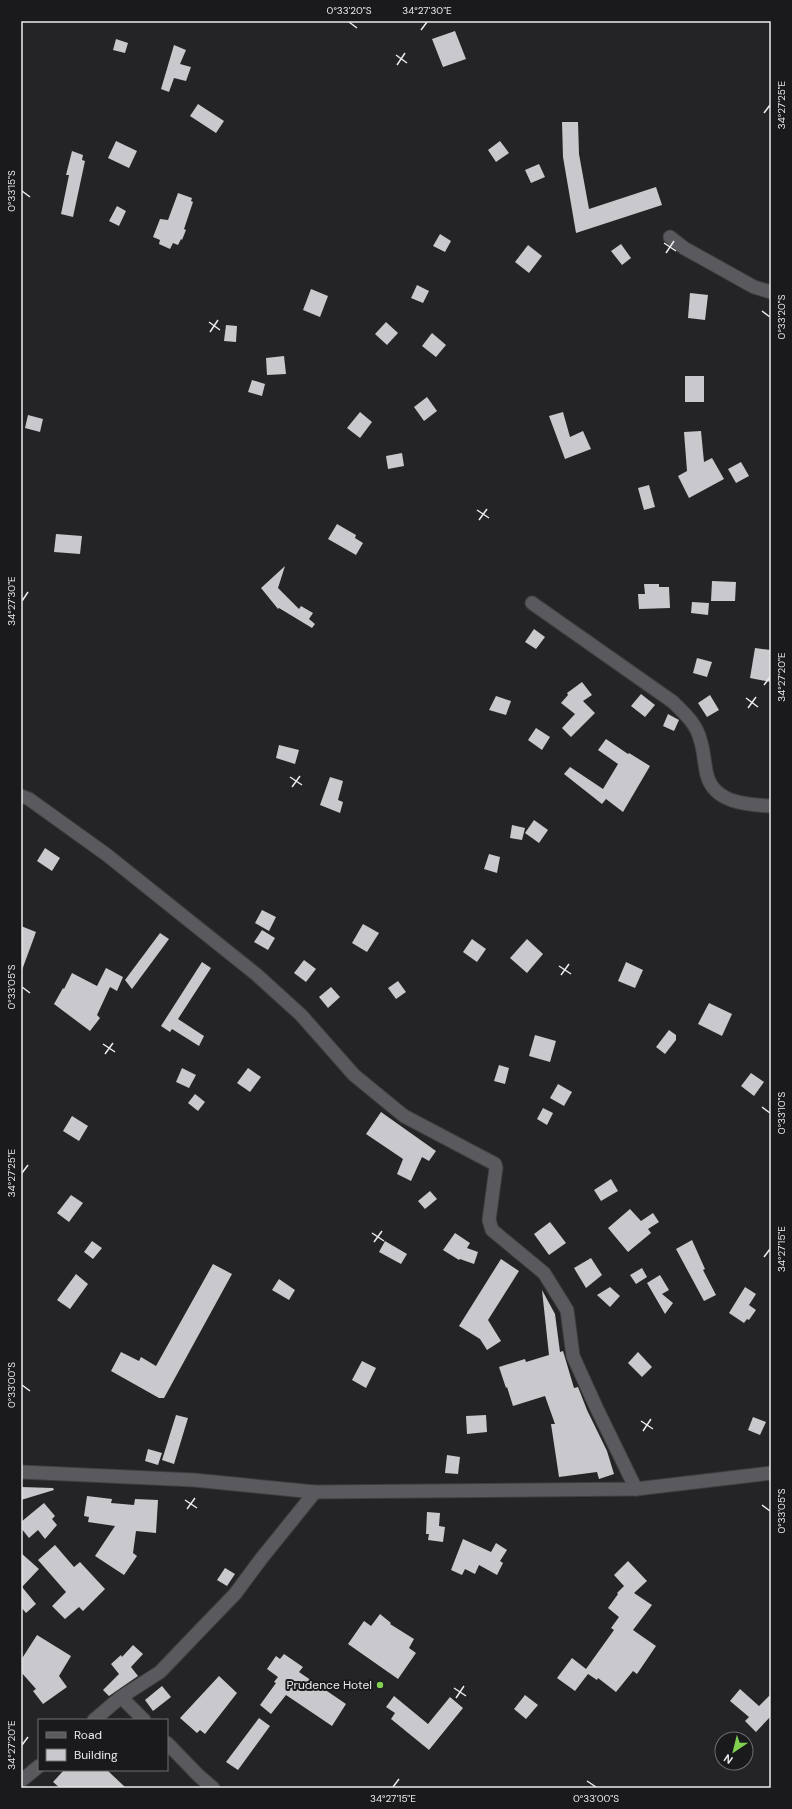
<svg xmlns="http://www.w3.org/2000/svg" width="792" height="1809" font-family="'DM Sans',sans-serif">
<rect width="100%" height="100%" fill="#242427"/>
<!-- building -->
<g fill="#c9c9cd">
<path d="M455 31 466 59 443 67 432 39Z"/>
<path d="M116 39 128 43 125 53 113 50Z"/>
<path d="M174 45 186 50 180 64 191 67 186 81 174 78 169 92 161 89Z"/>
<path d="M198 104 224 121 216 133 190 116Z"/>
<path d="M562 122H578L579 154 589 209 656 187 662 205 576 233 563 157Z"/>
<path d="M116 141 137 151 129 168 108 158Z"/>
<path d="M500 141 509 153 496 162 488 150Z"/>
<path d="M72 151 83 155 82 160 85 161 73 217 61 214 69 175H66Z"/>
<path d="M539 164 545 177 531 183 525 170Z"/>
<path d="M178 193 192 198 191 201 193 202 184 229 186 230 182 240 181 239 178 245 173 243 170 249 159 244 160 240 153 237 160 219 168 220Z"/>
<path d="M117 206 126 211 119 226 109 221Z"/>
<path d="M440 234 451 241 445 252 433 246Z"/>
<path d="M621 244 631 258 622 265 611 251Z"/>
<path d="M528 245 542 256 529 273 515 262Z"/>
<path d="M417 285 429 291 423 303 411 298Z"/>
<path d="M311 289 328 296 320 317 303 310Z"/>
<path d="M690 293 708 295 705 320 688 318Z"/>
<path d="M386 322 398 333 387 345 375 334Z"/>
<path d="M226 325 237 326 236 342 224 341Z"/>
<path d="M432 333 446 345 436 357 422 346Z"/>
<path d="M284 356 286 374 267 375 266 358Z"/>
<rect x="685" y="376" width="19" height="26"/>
<path d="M252 380 265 384 262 396 248 392Z"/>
<path d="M427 397 437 411 424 421 414 407Z"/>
<path d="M360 412 372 422 360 438 347 428Z"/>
<path d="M563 412 570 437 583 431 591 449 565 459 549 416Z"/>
<path d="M28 415 43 419 40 432 25 428Z"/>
<path d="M701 431 704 462 712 458 724 479 689 498 678 476 687 471 684 432Z"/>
<path d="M402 453 404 466 388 469 386 456Z"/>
<path d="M741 462 749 476 736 483 728 469Z"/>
<path d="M649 485 655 507 644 510 638 488Z"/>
<path d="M337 524 356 535 355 538 363 543 356 555 328 539Z"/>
<path d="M56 534 82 536 80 554 54 552Z"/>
<path d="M285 566 278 588 299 609 301 606 313 613 309 619 315 624 312 628 279 608 278 609 261 588Z"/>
<path d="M712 581 736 582 735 601H711Z"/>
<path d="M644 584H659V587H669L670 608 639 609 638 594H645Z"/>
<path d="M692 602 709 603 708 615 691 613Z"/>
<path d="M534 629 545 637 536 649 525 642Z"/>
<path d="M755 648 771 650V682L750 678Z"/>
<path d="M697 658 712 662 707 677 693 673Z"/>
<path d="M582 682 592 695 583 701 595 713 571 737 562 728 575 714 561 703 568 695 567 693Z"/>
<path d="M641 694 655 705 645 717 631 706Z"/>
<path d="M710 695 719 710 707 717 698 703Z"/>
<path d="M496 696 511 701 506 715 489 710Z"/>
<path d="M668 714 679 720 674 731 663 726Z"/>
<path d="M536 728 550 737 542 750 528 740Z"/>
<path d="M606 739 628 754 629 753 650 766 623 812 606 799 602 804 564 774 570 767 603 789 618 764 598 750Z"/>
<path d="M279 745 299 750 295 764 276 758Z"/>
<path d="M330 777 343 781 338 800 343 802 340 813 320 805Z"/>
<path d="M534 820 548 830 539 843 525 833Z"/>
<path d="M512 825 525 828 522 840 510 838Z"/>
<path d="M45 848 60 858 52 871 37 861Z"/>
<path d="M489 854 500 857 497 873 484 869Z"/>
<path d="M262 910 276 917 269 931 255 923Z"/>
<path d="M363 924 379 933 367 952 352 943Z"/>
<path d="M21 926 36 932 22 970 21 969Z"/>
<path d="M262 930 275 938 268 950 254 942Z"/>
<path d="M160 933 169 939 132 989 125 980Z"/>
<path d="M472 939 486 949 477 962 463 952Z"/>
<path d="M527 939 543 954 527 973 510 958Z"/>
<path d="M304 960 316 969 306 982 294 973Z"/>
<path d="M202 962 211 968 178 1019 204 1036 199 1046 172 1029 170 1032 161 1026Z"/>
<path d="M626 962 643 970 635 988 618 981Z"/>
<path d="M106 968 123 977 117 991 110 987 97 1015 100 1018 90 1031 54 1004 63 988 64 989 72 973 97 986Z"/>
<path d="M398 981 406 992 396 999 388 988Z"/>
<path d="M331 987 340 997 328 1008 319 997Z"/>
<path d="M709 1003 732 1014 722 1036 698 1024Z"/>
<path d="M669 1030 676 1035V1040L665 1054 656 1047Z"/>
<path d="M535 1035 556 1041 550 1062 529 1056Z"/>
<path d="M499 1065 509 1068 505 1084 494 1081Z"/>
<path d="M182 1068 196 1075 189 1088 176 1082Z"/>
<path d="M248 1068 261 1077 250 1092 237 1083Z"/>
<path d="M751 1073 764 1082 754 1096 741 1086Z"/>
<path d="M558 1084 572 1092 564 1106 550 1098Z"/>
<path d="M195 1094 205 1102 198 1111 188 1103Z"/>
<path d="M543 1108 553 1113 547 1125 537 1119Z"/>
<path d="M381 1112 436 1151 429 1161 422 1157 411 1181 397 1174 403 1159 366 1134Z"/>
<path d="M72 1116 88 1126 79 1141 63 1131Z"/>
<path d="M611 1179 618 1191 601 1201 594 1190Z"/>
<path d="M430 1191 437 1199 425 1209 418 1201Z"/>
<path d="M71 1195 83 1203 69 1222 57 1213Z"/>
<path d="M630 1209 641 1221 653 1213 659 1222 648 1229 651 1233 628 1252 608 1228Z"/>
<path d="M550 1222 566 1243 549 1255 534 1234Z"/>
<path d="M455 1233 470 1243 467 1248 478 1252 474 1264 460 1259 459 1260 443 1250Z"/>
<path d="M692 1240 705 1269 703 1270 716 1295 704 1301 676 1249Z"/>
<path d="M92 1241 102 1248 93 1259 84 1252Z"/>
<path d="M385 1241 407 1254 401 1264 379 1252Z"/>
<path d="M591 1258 602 1275 586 1288 574 1268Z"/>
<path d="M501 1259 519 1271 488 1320 501 1341 487 1350 480 1339 459 1326Z"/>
<path d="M213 1264 232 1274 164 1398H159L111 1371 121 1352 139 1361 141 1357 156 1366Z"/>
<path d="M642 1268 647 1277 636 1284 630 1275Z"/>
<path d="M76 1274 88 1284 70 1309 57 1300Z"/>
<path d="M660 1275 669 1290 662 1294 673 1303 665 1314 647 1283Z"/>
<path d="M279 1279 295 1290 289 1300 272 1290Z"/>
<path d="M610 1287 620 1296 610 1307 597 1295Z"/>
<path d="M745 1287 756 1294 749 1305 756 1310 749 1320 747 1319 744 1323 729 1313Z"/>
<path d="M542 1290 555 1314 560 1352 563 1351 574 1388 578 1387 587 1410 607 1451 614 1474 599 1479 597 1472 559 1477 551 1424H555L545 1396 513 1406 507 1387 506 1388 499 1367 525 1359 526 1362 549 1355Z"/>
<path d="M638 1352 652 1367 642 1377 628 1363Z"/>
<path d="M362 1361 376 1368 366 1388 352 1380Z"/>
<path d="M176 1415 188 1418 174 1464 162 1460Z"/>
<path d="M486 1415 487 1432 467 1434 466 1416Z"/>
<path d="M753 1417 766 1422 760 1435 748 1430Z"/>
<path d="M148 1449 162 1453 158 1465 145 1461Z"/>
<path d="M447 1455 460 1457 458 1474 445 1473Z"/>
<path d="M21 1487 53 1488 54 1490 21 1500Z"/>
<path d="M87 1496 112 1499 111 1503 134 1505 135 1499 158 1500 156 1533 136 1531 133 1553 137 1556 124 1575 95 1556 115 1526 88 1522 89 1517 84 1516Z"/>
<path d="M44 1503 55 1516 52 1519 57 1525 45 1539 38 1530 29 1538 21 1528V1522Z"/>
<path d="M427 1512 440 1513 439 1526 445 1527 443 1542 428 1540 429 1534H426Z"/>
<path d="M463 1539 491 1552 496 1543 507 1550 500 1561 503 1563 497 1575 479 1565 475 1574 465 1569 462 1575 451 1570Z"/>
<path d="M55 1545 74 1567 80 1562 105 1589 83 1611 79 1607 65 1619 52 1606 66 1592 38 1560Z"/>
<path d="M21 1553 39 1569 22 1587 36 1604 26 1613 21 1607Z"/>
<path d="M628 1561 647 1581 634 1593 652 1605 633 1630 656 1646 637 1674 633 1671 616 1692 598 1678 597 1680 588 1674 575 1691 557 1678 572 1658 586 1669 614 1630 611 1628 619 1617 608 1608 618 1594 617 1593 624 1586 614 1575Z"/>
<path d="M225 1568 235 1574 227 1586 217 1580Z"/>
<path d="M380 1614 391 1623 390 1624 414 1639 409 1648 416 1653 398 1679 348 1644 364 1621 371 1626Z"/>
<path d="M37 1635 71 1656 59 1676 67 1687 43 1704 33 1691 36 1689 21 1672V1660Z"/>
<path d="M133 1645 143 1654 131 1667 138 1676 109 1696 103 1690 119 1674 111 1664 121 1655 122 1657Z"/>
<path d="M284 1654 303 1667 299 1672 346 1704 332 1726 286 1695 271 1714 260 1705 276 1683 274 1682 278 1677 267 1669 276 1656 280 1659Z"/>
<path d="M219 1676 237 1693 205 1734 200 1730 197 1733 180 1718Z"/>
<path d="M162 1686 171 1697 153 1711 145 1700Z"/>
<path d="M740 1689 759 1706 771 1694V1716L756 1732 745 1721 749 1717 730 1701Z"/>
<path d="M525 1695 538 1705 526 1719 514 1709Z"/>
<path d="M394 1696 428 1724 450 1697 463 1708 429 1750 391 1719 395 1713 386 1707Z"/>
<path d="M259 1718 270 1726 238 1770 226 1762Z"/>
<path d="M64 1770H107L126 1788H60L53 1782Z"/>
</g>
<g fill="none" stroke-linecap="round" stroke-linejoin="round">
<defs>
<g id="minor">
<path d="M670 237 684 248 754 287 771 292"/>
<path d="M532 603 673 702C684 713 696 723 700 739 704 750 704 763 707 775 714 803 748 805 771 806"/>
<path d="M21 796 29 799 107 855 257 975 301 1015 354 1075 404 1116 495 1164 496 1168 489 1220 492 1230 544 1273 567 1310 573 1356 597 1409 636 1489"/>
<path d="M21 1472 194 1480 315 1492 636 1489 771 1473"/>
<path d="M121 1697 144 1720"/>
<path d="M94 1720 121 1697 160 1672 206 1624 235 1594 261 1559 315 1492"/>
<path d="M167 1743 198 1775 213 1788"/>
<path d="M21 1781 39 1766"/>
</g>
</defs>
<!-- minor casing -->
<use href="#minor" stroke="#3e3e41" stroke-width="15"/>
<!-- minor -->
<use href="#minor" stroke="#5a5a5e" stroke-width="13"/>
</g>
<!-- ticks -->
<path fill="none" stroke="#ebebed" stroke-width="1.5" d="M349 22 357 28M421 30 427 22M396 55 407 63M397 65 405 53M764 113 770 105M22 191 30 197M664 243 676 251M666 253 674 241M762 311 770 317M209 322 220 330M210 332 218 320M477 510 489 518M479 520 487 509M22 601 28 592M764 685 770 677M746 698 758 707M748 708 756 697M290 777 302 785M292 787 300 776M559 966 571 974M561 975 569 964M22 987 30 993M103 1044 115 1052M105 1054 113 1043M762 1107 770 1113M22 1173 28 1165M372 1233 384 1241M374 1242 382 1231M764 1257 770 1249M22 1385 30 1391M641 1421 653 1429M643 1431 651 1419M185 1500 197 1508M762 1505 770 1511M187 1509 195 1498M454 1688 466 1696M456 1698 464 1686M22 1745 28 1737M587 1781 596 1787M393 1787 399 1779"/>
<!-- markers -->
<circle fill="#81d050" stroke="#1a1a1d" stroke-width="1.5" cx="380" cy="1685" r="4"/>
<g text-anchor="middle" stroke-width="4" stroke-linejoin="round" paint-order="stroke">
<!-- poi labels -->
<g font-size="12" fill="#ebebed" stroke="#1a1a1d" text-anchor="end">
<text x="372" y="1689">Prudence Hotel</text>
</g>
</g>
<!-- border -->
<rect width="792" height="1809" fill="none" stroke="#1a1a1d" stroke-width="44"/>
<!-- legend -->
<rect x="38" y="1719" width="130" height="52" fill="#1a1a1d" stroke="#6e6e70"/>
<rect x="46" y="1732" width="20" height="6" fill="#5a5a5e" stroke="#6e6e70"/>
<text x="74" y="1739" font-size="12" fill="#ebebed">Road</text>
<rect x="46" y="1749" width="20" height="12" fill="#c9c9cd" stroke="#6e6e70"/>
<text x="74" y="1759" font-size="12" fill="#ebebed">Building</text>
<!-- north arrow -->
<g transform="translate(734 1751) rotate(215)"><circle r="19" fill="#1a1a1d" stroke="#6e6e70"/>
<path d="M0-3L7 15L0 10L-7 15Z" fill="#81d050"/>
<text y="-6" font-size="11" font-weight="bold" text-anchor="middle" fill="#ebebed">N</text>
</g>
<rect x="22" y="22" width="748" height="1765" fill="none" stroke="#ebebed" stroke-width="1.5"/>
<g font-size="10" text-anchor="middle" fill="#ebebed">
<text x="349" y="14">0°33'20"S</text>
<text x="427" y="14">34°27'30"E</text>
<text transform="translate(781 105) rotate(-90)" y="4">34°27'25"E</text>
<text transform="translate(11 191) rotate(-90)" y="4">0°33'15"S</text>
<text transform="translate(781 317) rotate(-90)" y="4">0°33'20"S</text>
<text transform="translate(11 601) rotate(-90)" y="4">34°27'30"E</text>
<text transform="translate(781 677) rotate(-90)" y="4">34°27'20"E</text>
<text transform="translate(11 987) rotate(-90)" y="4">0°33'05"S</text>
<text transform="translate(781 1113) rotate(-90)" y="4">0°33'10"S</text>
<text transform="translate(11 1173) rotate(-90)" y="4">34°27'25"E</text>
<text transform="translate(781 1249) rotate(-90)" y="4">34°27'15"E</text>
<text transform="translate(11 1385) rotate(-90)" y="4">0°33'00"S</text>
<text transform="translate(781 1511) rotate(-90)" y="4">0°33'05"S</text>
<text transform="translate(11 1745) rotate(-90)" y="4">34°27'20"E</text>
<text x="393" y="1802">34°27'15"E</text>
<text x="596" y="1802">0°33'00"S</text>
</g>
</svg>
